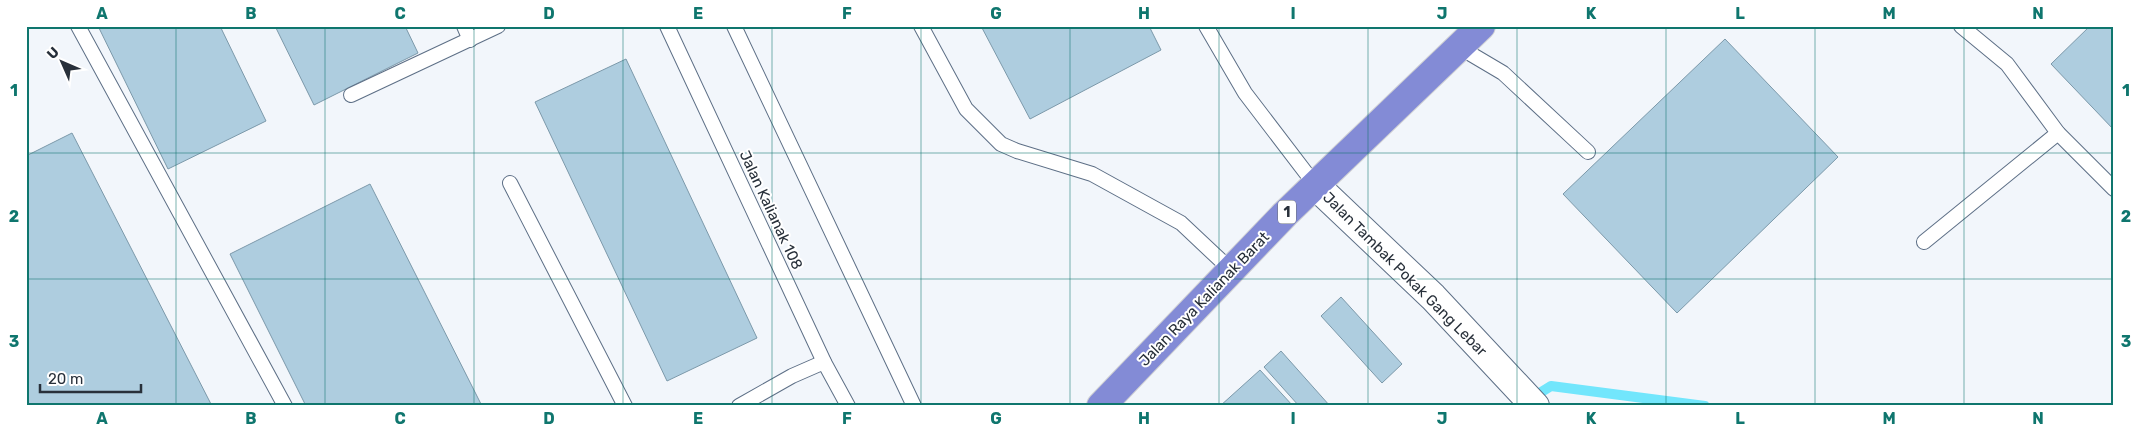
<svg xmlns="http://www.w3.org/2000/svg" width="2140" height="432" font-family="Rubik,sans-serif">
<rect width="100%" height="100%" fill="#f2f6fb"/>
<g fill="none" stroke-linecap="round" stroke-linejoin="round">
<!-- stream -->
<path stroke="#72e6fc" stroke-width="10" d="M1530 399 1551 386 1705 406"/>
</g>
<!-- building -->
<g fill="#aecddf" stroke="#7c99aa">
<path d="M98 26H220L266 121 168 169Z"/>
<path d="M275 26H405L418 53 314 105Z"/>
<path d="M981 26H1149L1161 50 1030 119Z"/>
<path d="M2090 26H2114V130L2051 64Z"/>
<path d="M1725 39 1838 157 1677 313 1563 194Z"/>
<path d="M626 59 757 338 667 381 535 102Z"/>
<path d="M72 133 212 406H26V156Z"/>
<path d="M370 184 482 406H306L230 254Z"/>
<path d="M1341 297 1402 364 1382 383 1321 316Z"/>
<path d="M1281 351 1330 406H1299L1264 367Z"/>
<path d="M1260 370 1293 406H1220Z"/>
</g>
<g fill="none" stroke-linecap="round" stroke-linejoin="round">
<defs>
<g id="lane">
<path d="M78 26 285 406"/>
<path d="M464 26 470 40"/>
<path d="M667 26 824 362 848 406"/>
<path d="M734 26 914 406"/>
<path d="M921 26 966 109 1001 144 1017 151 1092 174 1181 223 1232 271"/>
<path d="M1206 26 1245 93 1316 186"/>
<path d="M1961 26 2007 64 2058 133 2114 189"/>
<path d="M1459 47 1503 73 1588 152"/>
<path d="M351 95 498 26"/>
<path d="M510 183 625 406"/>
<path d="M1924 242 2058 133"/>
<path d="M739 406 792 376 824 362"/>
</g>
<path id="street" d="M1316 186 1433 297 1535 406"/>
<path id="highway" d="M1101 406 1285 214 1481 26"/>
</defs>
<!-- lane casing -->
<use href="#lane" stroke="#5d6f86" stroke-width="16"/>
<!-- street casing -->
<use href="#street" stroke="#5d6f86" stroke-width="30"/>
<!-- highway casing -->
<use href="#highway" stroke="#d0d1d4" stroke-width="30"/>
<!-- lane -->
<use href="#lane" stroke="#fff" stroke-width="14"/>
<!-- street -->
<use href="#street" stroke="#fff" stroke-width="28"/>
<!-- highway -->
<use href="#highway" stroke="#838bd6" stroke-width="28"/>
</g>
<!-- grid -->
<path fill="none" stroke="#0f766e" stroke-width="1" stroke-opacity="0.55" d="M176 26V406M325 26V406M474 26V406M623 26V406M772 26V406M921 26V406M1070 26V406M1219 26V406M1368 26V406M1517 26V406M1666 26V406M1815 26V406M1964 26V406M26 153H2114M26 279H2114"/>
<g text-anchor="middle" stroke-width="4" stroke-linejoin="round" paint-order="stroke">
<!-- shield labels -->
<rect fill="#fff" stroke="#686e75" stroke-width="1" x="1278" y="200.5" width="18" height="23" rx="4"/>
<g font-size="14" font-weight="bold" fill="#28303a">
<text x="1287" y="217">1</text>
</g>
<!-- street labels -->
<g font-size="15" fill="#28303a" stroke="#fff">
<text transform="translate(771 210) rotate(65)" y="5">Jalan Kalianak 108</text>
<text transform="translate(1405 274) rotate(45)" y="5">Jalan Tambak Pokak Gang Lebar</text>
<text transform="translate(1204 299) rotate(-46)" y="5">Jalan Raya Kalianak Barat</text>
</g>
</g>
<!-- border -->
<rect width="2140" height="432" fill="none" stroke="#ffffff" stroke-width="55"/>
<!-- north arrow -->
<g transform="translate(62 62) rotate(315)" stroke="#ffffff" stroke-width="4" paint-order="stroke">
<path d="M0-4L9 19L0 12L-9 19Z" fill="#28303a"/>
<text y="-8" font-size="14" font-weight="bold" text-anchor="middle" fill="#28303a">U</text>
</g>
<!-- scale -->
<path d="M40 384v8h101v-8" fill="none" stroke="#28303a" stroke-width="2.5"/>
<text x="48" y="384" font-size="15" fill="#28303a" stroke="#ffffff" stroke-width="4" paint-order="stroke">20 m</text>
<rect x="28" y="28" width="2084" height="376" fill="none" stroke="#0f766e" stroke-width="2"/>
<g font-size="16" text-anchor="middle" font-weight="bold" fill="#0f766e">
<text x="102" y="19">A</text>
<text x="251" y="19">B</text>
<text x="400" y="19">C</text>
<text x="549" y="19">D</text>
<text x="698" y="19">E</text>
<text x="847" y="19">F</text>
<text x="996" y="19">G</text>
<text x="1144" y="19">H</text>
<text x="1293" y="19">I</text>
<text x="1442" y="19">J</text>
<text x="1591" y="19">K</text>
<text x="1740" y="19">L</text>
<text x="1889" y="19">M</text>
<text x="2038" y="19">N</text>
<text x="14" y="96">1</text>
<text x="2126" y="96">1</text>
<text x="14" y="222">2</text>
<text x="2126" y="222">2</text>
<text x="14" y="347">3</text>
<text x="2126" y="347">3</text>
<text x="102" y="424">A</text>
<text x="251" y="424">B</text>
<text x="400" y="424">C</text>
<text x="549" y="424">D</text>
<text x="698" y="424">E</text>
<text x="847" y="424">F</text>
<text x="996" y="424">G</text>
<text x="1144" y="424">H</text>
<text x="1293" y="424">I</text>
<text x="1442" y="424">J</text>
<text x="1591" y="424">K</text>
<text x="1740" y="424">L</text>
<text x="1889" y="424">M</text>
<text x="2038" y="424">N</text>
</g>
</svg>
